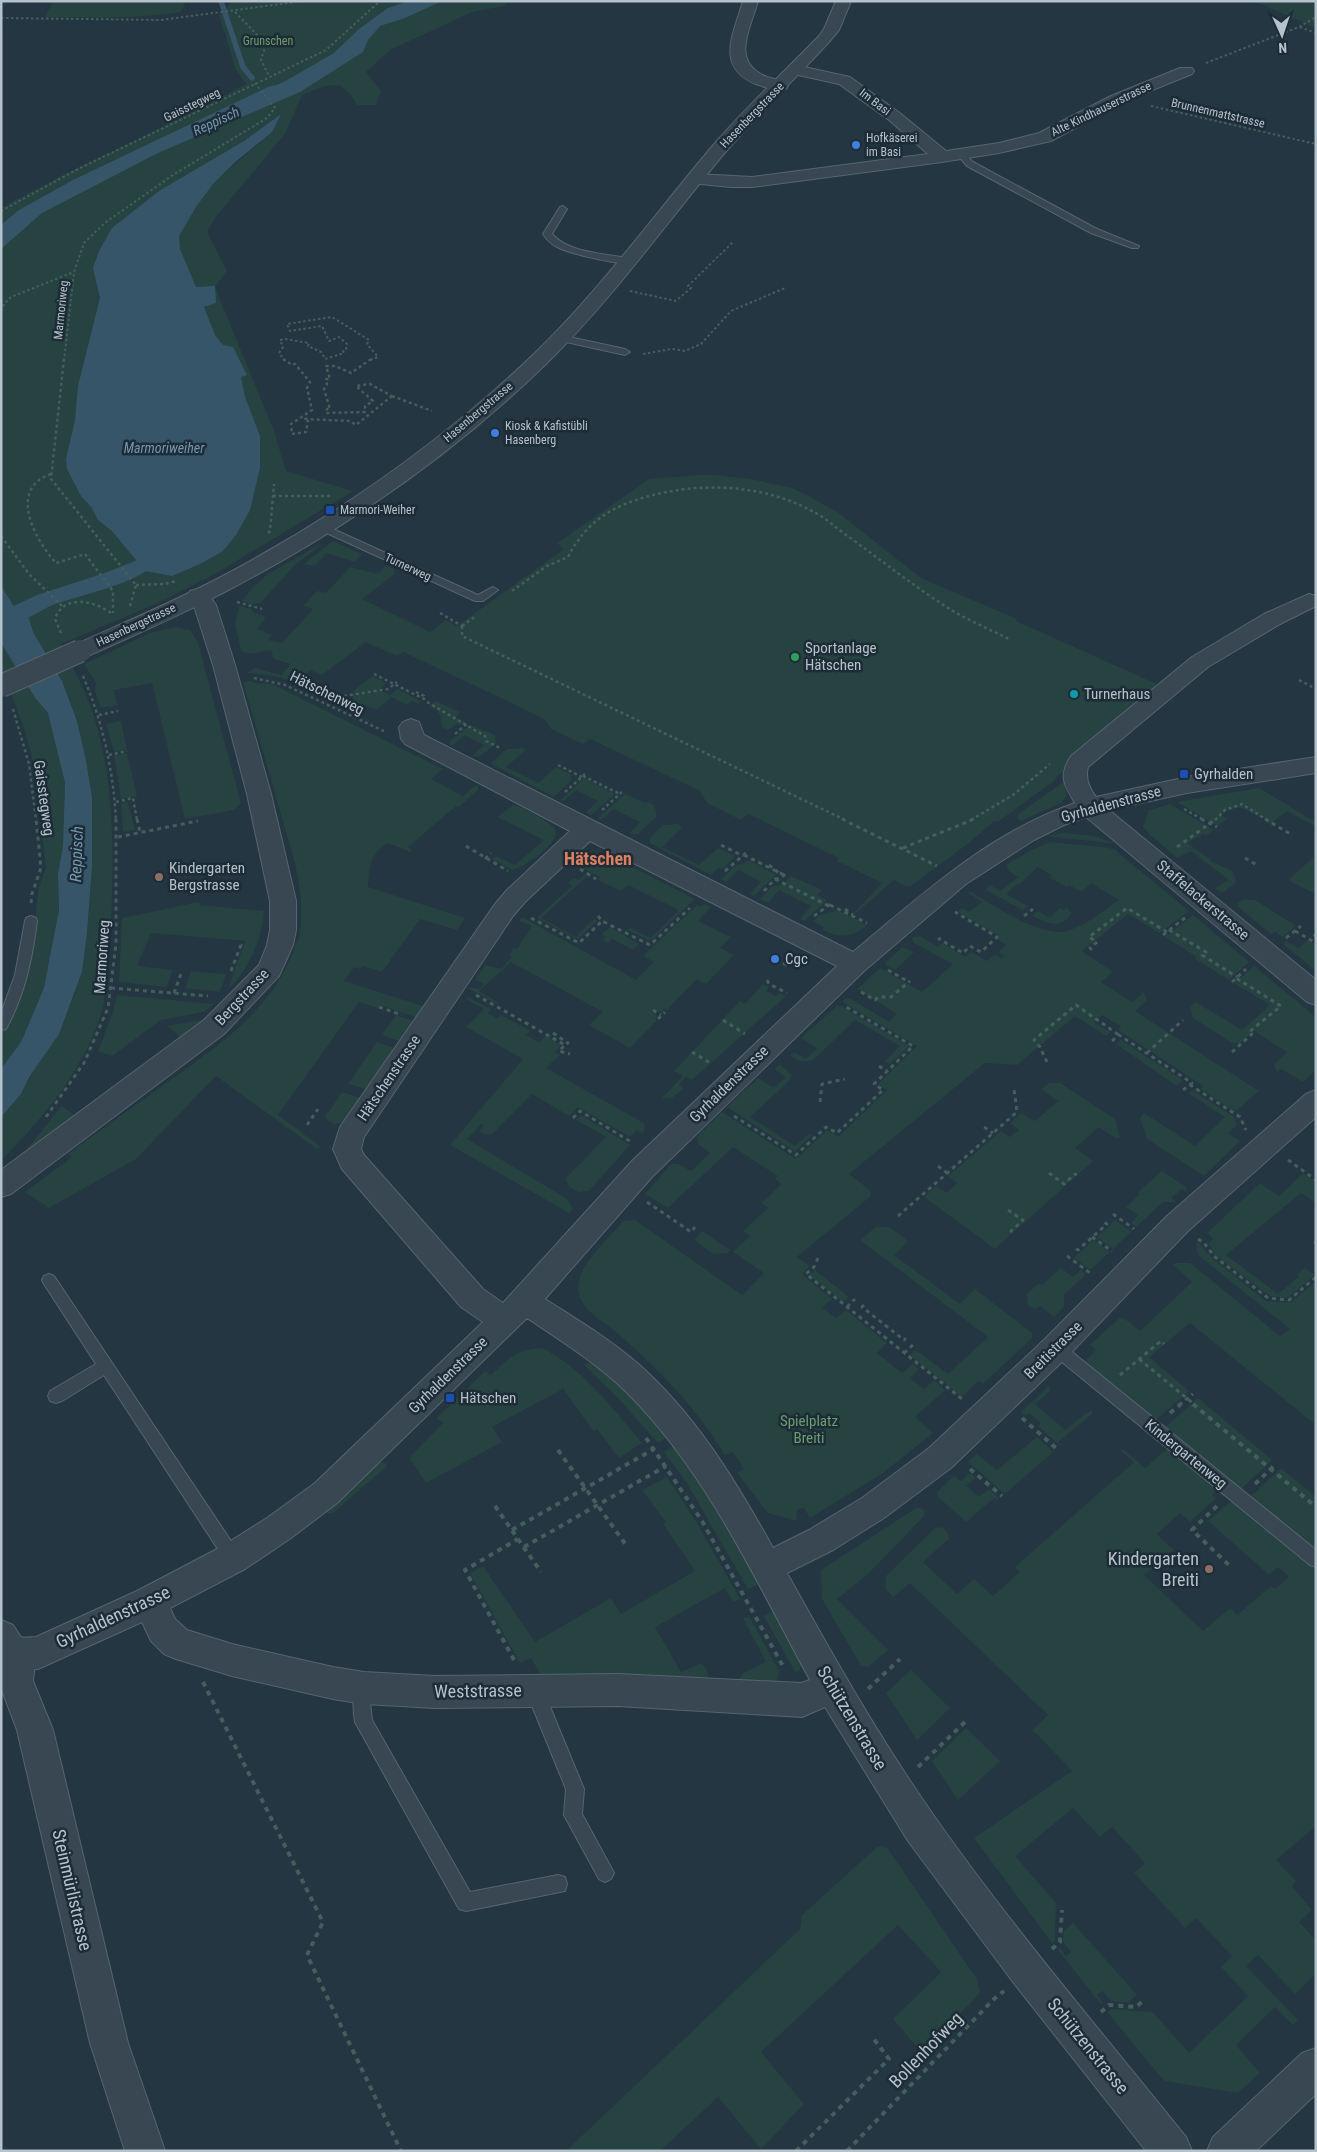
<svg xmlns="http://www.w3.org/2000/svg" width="1317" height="2152" font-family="'Roboto Condensed',sans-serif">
<rect width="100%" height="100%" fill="#243641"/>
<!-- green -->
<g fill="#264241" fill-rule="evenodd">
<path d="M53 1H186L181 12C136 19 91 18 45 17Z"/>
<path d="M233 1H509L504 6 472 12 390 50 366 72 381 91 376 105H357L351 95 340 85 325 86 302 95 285 134 218 214 207 232 227 271 215 287 274 431 286 471 353 491 215 574 156 604 61 644C73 668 86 691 94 717 115 783 114 855 111 924 110 944 108 964 105 984 105 993 105 1002 102 1011 85 1068 43 1119 1 1160V1117L21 1094 72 1001 82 972 87 933 92 867V797L86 760 77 721 62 681 45 651 36 699 48 713 65 783 63 845 58 874 59 911 44 988 21 1042 1 1069V1036L22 995 31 964 38 891 46 867 33 761 25 731 1 667V208C81 163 166 128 246 84L236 70 219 15ZM280 115 260 143 220 176 271 122Z"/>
<path d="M1254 1H1316V28L1309 25Z"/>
<path d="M698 475H715L751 479 792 488 807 495 839 513 921 578 1017 619 1016 621 1157 684 1068 759 1063 772 1057 776 1054 781 999 821H994L969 843 911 886 906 887 894 880 854 915V913L882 883 837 861 839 858 748 814 741 820 707 803 700 791 590 739 583 744 551 729 544 719 518 706 403 652 397 656 366 642 322 675 311 670 300 678V682L379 726 293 685C284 674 260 675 247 673L255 668 281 675 291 664 274 659 271 650 251 654 241 651 235 624 239 606 252 609 254 613 265 616 264 618H266L257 629 272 635 268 640 282 643 313 609 303 606 317 591 326 593 350 567 378 574 386 565 394 569 395 574 362 599 430 632 446 620 457 626 564 549 557 543 649 479Z"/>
<path d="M326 541 296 564 260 603 252 604 242 601 252 588 266 575Z"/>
<path d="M333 541 362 554 355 562 326 553 315 566 304 564Z"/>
<path d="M174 627 190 630 198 643 241 803 234 810 185 819 152 683 114 690 117 705 101 708 95 692 96 683 84 664 150 633Z"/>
<path d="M372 676 386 683 379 690 390 695 397 689 421 701 418 704 412 701 407 705 391 697 376 710 353 701 354 690Z"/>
<path d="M251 681 255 683 272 684 443 769 431 779 463 796 476 785 478 787V790L459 807 456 806 408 847 412 850 410 852 388 843C370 853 369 869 368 887L465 918 457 930 420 919 382 972 363 966 360 969 354 967 344 981 426 1007 418 1018 380 1005 378 1008 359 1002 278 1115 320 1146 317 1149 216 1076 136 1159 49 1208 25 1192 72 1157 68 1154C98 1132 128 1110 158 1089 211 1051 271 1013 294 949 296 943 300 937 300 931 304 908 299 885 295 863L243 682Z"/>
<path d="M436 701 460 712 455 717 465 722 461 725 457 724 448 730 442 727 441 716 438 714 439 711 429 706Z"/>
<path d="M121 721 127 750 114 752 106 724Z"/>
<path d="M470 725 495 735 496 744 479 757 472 756 484 745 465 735 452 746 448 743Z"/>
<path d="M522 748 526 750 506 767 538 783 556 767 570 774 572 780 554 797 493 765 492 762 507 749Z"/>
<path d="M127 753 137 796 121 799 114 755Z"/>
<path d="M584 778 615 794 591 815 586 812 598 801 576 790 564 801 561 800Z"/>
<path d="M1065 781 1066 796 1061 803 1021 821 1017 818 1018 814Z"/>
<path d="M1259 788 1316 822V827L1287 811 1270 824 1263 817 1261 818C1243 808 1239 803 1221 815L1227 819 1218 826 1177 802Z"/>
<path d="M625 794 645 803 647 802 654 805 657 816 638 834H629L640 822 614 809 601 820 598 818Z"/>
<path d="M128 802 135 830 123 832 121 803Z"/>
<path d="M1170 804 1214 830 1206 836 1203 834 1187 843 1210 859V861L1233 871 1236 882 1224 892 1219 891 1215 888 1229 880 1191 851 1177 858 1150 835 1143 827 1149 810Z"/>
<path d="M513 805C524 807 551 821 556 831 556 847 525 866 512 870L492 859 496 856 515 865 544 840 497 817Z"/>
<path d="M678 824 682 827 662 847 699 865 718 848 733 855 734 858 722 869 718 868 711 875 650 843V838L663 825Z"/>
<path d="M1065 833 1095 836 1116 844 1046 836Z"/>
<path d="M1049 842 1105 847 1115 850 1189 911 1160 933 1128 914 1082 951 1113 972 1101 982 1132 1002 1144 992 1147 1000 1135 1011 1259 1091 1235 1112 1201 1089 1203 1086 1118 1030 1121 1026 1102 1015 1094 1022 1110 1032 1106 1036 1075 1016 1017 1065 985 1063 849 1174 870 1190 871 1196 797 1257 810 1266 802 1274 832 1299 822 1308 836 1318 846 1310 887 1343 877 1353 902 1373 913 1364 919 1369 910 1378 924 1389 934 1380 945 1390 915 1417 933 1433 883 1473 810 1518 804 1508 797 1510 796 1521 768 1513 737 1473 744 1469 733 1452 725 1455C698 1410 658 1368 617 1333 604 1321 579 1310 578 1289 576 1267 609 1238 623 1221L635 1220 742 1295 764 1273 733 1252 750 1236 743 1231 768 1208 762 1203 781 1184 775 1179 778 1176 733 1147 668 1208 645 1194 671 1164H678L691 1171 710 1153 698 1144 697 1137 722 1112 796 1159 827 1130 838 1137 887 1090 878 1084 917 1046 842 1002 846 998 851 999 889 1022 897 1014 857 989 880 968 922 992 953 964 914 943 912 939 914 937 920 936 938 947 942 943 965 957 971 952 987 961 995 954 1002 958 1004 956 998 952 1006 945 996 939 999 936 958 912 962 908 969 912 982 902 967 892 969 891C992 904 1040 938 1066 931 1085 926 1103 911 1119 900L1091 883 1082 892 1069 885 1067 887 1050 878 1052 875 1037 867 1020 884 1018 883 1006 894 1028 906 1023 910 986 890 990 885 1000 891 1018 877 1009 871 1006 865 1030 851Z"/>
<path d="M592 852 607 854 695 899 653 939 648 940 628 930 630 928 651 938 679 910 628 885 621 891 598 880 600 877 571 862 584 854Z"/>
<path d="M1316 855V894L1291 882 1290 878Z"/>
<path d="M746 861H751L776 875 754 896 750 894 761 882 738 870 726 882 721 879 736 865 743 864Z"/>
<path d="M586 874 588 875 541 918 576 937 594 919 597 921 579 938H575L537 918 572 886 568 883 574 878 579 880Z"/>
<path d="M791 876 822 890 817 895 827 900 805 921 800 919 811 906 779 890 768 903 760 899 773 886 782 885Z"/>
<path d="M1242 900H1255L1296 926 1282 937 1276 932 1271 934 1238 907V903Z"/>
<path d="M199 902 200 905 264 911C262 941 250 965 231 987H229L245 941 151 933 137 966 173 970 166 987 119 982 122 918Z"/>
<path d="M704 904 711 907 698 921 731 937 720 948 734 955 706 984 697 979 667 1010 664 1009 661 1013 654 1009 651 1012 658 1016 655 1019 657 1020 630 1048 589 1025 603 1012 511 962 479 991 499 1003 497 1004 469 989 470 987 479 989 484 984 475 980 485 965 501 969 512 957 509 955 513 948 517 949 532 926 519 921 522 917 636 980 654 962 643 956 697 905 701 907Z"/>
<path d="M1066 907 1071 913C1063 931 1045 922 1032 916L1038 911 1050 918 1060 908 1064 910Z"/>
<path d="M838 910 867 925C853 938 838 938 822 930L824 927 813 921 820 915Z"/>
<path d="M1193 915 1249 962 1229 980 1195 959 1197 957 1165 937Z"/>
<path d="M610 927 639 944 633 950 612 939 608 943 603 940 606 937 602 934Z"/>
<path d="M1308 940 1316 945V971L1283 944 1286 941 1299 948Z"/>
<path d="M902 947 914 952 895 970 884 964Z"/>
<path d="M1254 966 1316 1017V1070L1303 1082 1281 1069 1278 1072 1276 1070 1274 1065 1287 1052 1254 1031 1240 1043H1232L1193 1018 1190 1007 1196 1002 1242 1030 1270 1005 1234 983Z"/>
<path d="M191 971 226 974 220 992 185 988Z"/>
<path d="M763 984 769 987 766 991 776 996 779 993 786 996 692 1080 686 1077 679 1085 684 1088 672 1098 661 1099 683 1076 674 1071 740 1001 745 1004Z"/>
<path d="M117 995 214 1004 204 1012 161 1020 112 1056 98 1051 113 1012Z"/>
<path d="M468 997 491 1009 488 1013 497 1018 501 1015 530 1031 526 1035 539 1042 546 1036 561 1045 555 1052 560 1055 546 1068 644 1123 645 1128 642 1133 637 1130 630 1137 578 1107 569 1116 532 1094 492 1134H484L479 1131 484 1126 481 1124 467 1139 566 1198 573 1209 569 1213 450 1145 523 1059 466 1027 484 1009 466 999Z"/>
<path d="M838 1005H839L909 1046 890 1064 885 1061 900 1046 855 1020 812 1061H800L790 1056 794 1052 806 1059 817 1048 801 1038Z"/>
<path d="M396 1015 416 1022 402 1042 382 1035Z"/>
<path d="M206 1019 182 1038 167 1026Z"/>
<path d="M1121 1040 1183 1080 1177 1086 1116 1044Z"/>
<path d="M377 1042 397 1049 369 1090 348 1084Z"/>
<path d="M780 1064 792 1075 790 1080 750 1117 795 1146 809 1134 812 1135 795 1151 727 1107 758 1078 774 1088 786 1077 774 1069Z"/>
<path d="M1060 1083 1115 1119 1120 1137 1117 1139 1099 1127 1075 1148 1093 1161 995 1249 924 1197 936 1186 947 1193 957 1183 948 1176 1001 1131 1010 1137 1019 1130 1010 1123 1021 1113 1035 1121 1058 1101 1041 1089 1049 1083Z"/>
<path d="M1192 1090 1234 1117 1237 1125 1228 1133 1240 1141 1204 1176 1147 1139 1140 1118 1144 1113 1195 1146 1225 1117 1188 1093Z"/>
<path d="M342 1092 363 1099 345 1122 334 1124 327 1120 325 1114 328 1113Z"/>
<path d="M62 1106 75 1116 28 1152 26 1150Z"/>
<path d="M581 1115 630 1145 589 1191 579 1192 569 1187 566 1178 606 1137 576 1120Z"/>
<path d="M1162 1171 1186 1187 1187 1192 1182 1189 1171 1198 1176 1202H1163L1136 1227 1131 1223 1138 1215 1126 1207 1140 1194 1138 1192Z"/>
<path d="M1303 1173 1316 1182V1203L1301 1193 1226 1255 1278 1294 1299 1276 1297 1274 1305 1268 1315 1275 1287 1298 1270 1296 1215 1255 1209 1243 1213 1238 1207 1233 1260 1183 1279 1196Z"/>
<path d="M1115 1220 1131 1232 1113 1249 1097 1237Z"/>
<path d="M876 1227H889L908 1241 894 1255 960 1304 975 1289 1032 1333V1338L983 1384 978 1381 962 1397 910 1355 916 1350 948 1374 988 1337 860 1240Z"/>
<path d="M702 1231 730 1250 728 1253 713 1254 694 1240Z"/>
<path d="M1093 1240 1110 1252 1090 1270 1074 1258Z"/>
<path d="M1198 1242 1213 1259 1266 1301 1290 1303 1316 1281V1425L1190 1323 1149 1357 1189 1391 1154 1422 1077 1359 1079 1357 1085 1361 1096 1350 1090 1345 1119 1318 1125 1319 1140 1331 1192 1282 1173 1265 1176 1263H1190L1280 1336 1290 1329 1198 1255 1196 1243Z"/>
<path d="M1061 1268 1073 1277 1081 1270 1086 1274 1064 1295V1307L1054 1317 1040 1306 1035 1309 1028 1305 1027 1294 1039 1283 1042 1285Z"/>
<path d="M815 1270 849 1297 843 1302 809 1275Z"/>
<path d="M542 1348C580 1366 616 1411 642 1443L619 1458 597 1429 593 1431 563 1389 492 1427 502 1442 426 1483 410 1459 411 1456 443 1423 437 1418 485 1371 491 1375C511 1357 514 1350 542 1348Z"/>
<path d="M587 1363H599L647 1410 669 1437 658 1443 618 1398 584 1365Z"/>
<path d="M1049 1386 1050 1391 1035 1404 1065 1430 1086 1413 1092 1411V1414L1058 1442 1061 1445 1060 1446 1038 1426 1041 1423 1029 1413 1026 1416 1021 1412Z"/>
<path d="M1198 1398 1272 1460 1239 1491 1163 1429Z"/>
<path d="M1037 1437 1053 1452 1005 1494 968 1462 977 1454 997 1470Z"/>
<path d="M675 1445 718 1511 760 1584 748 1589 688 1485 664 1452Z"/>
<path d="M1168 1448 1218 1489 1212 1495 1216 1498 1190 1522 1180 1513 1157 1534 1174 1550 1144 1575 1203 1631 1230 1608 1237 1615 1271 1586 1275 1589 1289 1577 1278 1567 1269 1575 1208 1521 1231 1501 1316 1570V1826L1276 1860 1296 1881 1292 1886 1312 1910 1299 1922 1316 1940V1979L1313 1976 1295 1994 1258 1955 1246 1966 1298 2020 1293 2025 1275 2007 1236 2045 1260 2073 1238 2093 1164 2081 1107 2012 1111 2009 1153 2012 1189 2053 1248 1996 1221 1967 1232 1956 1196 1918 1185 1928 1134 1873 1145 1863 1112 1827 1100 1837 1073 1808 1015 1856 1056 1903 1055 1941 1052 1943 974 1838 1072 1771 1033 1730 1048 1715 910 1583 893 1597 886 1590V1576L935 1528 942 1527 948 1533 949 1539 923 1562 957 1594 974 1579 993 1596 1020 1572 1015 1567 1134 1462 1121 1451 1123 1449 1145 1468Z"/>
<path d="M382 1461 387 1466 333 1513H324L374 1462Z"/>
<path d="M1281 1468 1316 1497V1553L1249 1498Z"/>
<path d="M970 1473 976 1478 966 1486 979 1497 989 1489 999 1498 997 1500 994 1498 966 1522 938 1497 937 1492 954 1476 961 1481Z"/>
<path d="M667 1477 697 1523 740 1599 733 1602 725 1588 655 1627 681 1672 702 1663 708 1673V1680L740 1681V1677L743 1673 766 1662 743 1618 749 1616 779 1671 777 1683 543 1679 531 1658 520 1663 470 1573 483 1566 535 1642 611 1598 621 1614 695 1571 663 1524 666 1522 642 1490Z"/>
<path d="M916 1508H921L925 1512 924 1516 867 1575 837 1599 888 1650 868 1667 861 1666 822 1599 821 1570Z"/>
<path d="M776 1610 803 1659 799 1671 795 1672 764 1616Z"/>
<path d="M911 1670 950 1708 917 1740 886 1693Z"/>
<path d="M966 1728 1000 1761 958 1800 932 1761Z"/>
<path d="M883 1846 888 1849 977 1979 980 1993 922 2053 893 2019 941 1972 898 1925 761 2052 804 2104 761 2149 718 2097 660 2151H566L800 1929 802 1915 877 1847Z"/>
<path d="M1073 1923 1137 1995 1128 2003 1111 2001 1103 1991 1097 1995 1103 2003 1101 2004 1058 1950 1060 1948 1066 1956 1071 1952 1063 1942 1064 1931Z"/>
</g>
<!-- water -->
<g fill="#375569">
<path d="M409 1H442L405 18 380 26 368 40 363 52 300 92 158 153 42 213 1 249V225L19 210 73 180 270 86 277 85 289 79 334 53 359 29 388 8Z"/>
<path d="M281 114 272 132 233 164 213 184 196 207 179 236 180 249 196 287 215 286 216 303 204 307 215 335 223 345 233 347 247 375 241 377 245 397 260 436V468L250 510 236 535 223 551 200 564 172 576 145 571 112 531 98 520 92 508 81 496 67 469 66 459 75 420 78 386 100 298 93 268 99 251 112 228 159 191 244 141Z"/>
<path d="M1 586 13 605 29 618 33 632 62 681 77 721 86 760 92 797V867L87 933 82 972 59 1034 30 1076 21 1094 1 1117V1069L21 1042 44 988 51 951 59 910 58 874 63 845 65 783 48 713 36 699 1 643Z"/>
</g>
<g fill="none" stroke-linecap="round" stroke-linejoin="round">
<!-- stream -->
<path stroke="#375569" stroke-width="5.5" d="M221 1 243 67 252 78"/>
<!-- canal -->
<path fill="#375569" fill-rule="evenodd" d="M140 559 148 561 151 566C140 582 76 597 55 604 41 609 15 629 1 625V612L37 595 105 573Z"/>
<defs>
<g id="service">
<path d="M961 151 973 162 1097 229 1139 246 1138 248H1132L1091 233 967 166 957 154Z"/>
<path d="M563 206 567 209 552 234C570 254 606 253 631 259V263C617 265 571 254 557 247 551 244 547 240 543 234L560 207Z"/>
<path d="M560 335 625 349 630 352 625 355 557 340 555 338Z"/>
<path d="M322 524 478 595 493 587 498 590 483 601H475L318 529 317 527Z"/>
<path d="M31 916 36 918 37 921C32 960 25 994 6 1029L1 1030V1013L15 975 25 921 26 918Z"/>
<path d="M49 1274 54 1276 239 1553 241 1558 239 1563 233 1566 227 1563 104 1375 62 1401 56 1403 50 1401 48 1396 50 1391 96 1364 44 1284 42 1280 44 1276Z"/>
<path d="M1056 1342 1061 1343 1316 1550V1567L1310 1565 1051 1353 1048 1348 1051 1343Z"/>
<path d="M364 1680 370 1682 373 1688 370 1703 372 1720 470 1892 558 1875 565 1877 567 1884 565 1891 466 1911 459 1909 355 1722C353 1708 352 1696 358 1682Z"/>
<path d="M535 1683 541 1685 584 1789 582 1814 614 1873 611 1879 605 1882 599 1879 564 1815 566 1789 526 1691 529 1685Z"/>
</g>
<g id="minor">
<path d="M743 1H758C750 30 730 62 767 77 774 79 784 80 788 86L786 89C776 92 765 87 756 84 714 67 734 33 743 1Z"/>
<path d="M795 65 850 77 901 114 946 151 999 143 1039 133 1111 96 1180 68H1192L1194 71 1192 74 1123 102 1051 141 999 153 942 162 752 187H731L690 183 687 179 690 175 696 174 752 177 928 154 889 120 839 84 789 73 787 70 789 67Z"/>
<path d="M198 589 206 591 216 605 235 665 271 794 296 901V930L293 945 279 976 224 1034 11 1194 1 1197V1170L204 1020 259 965 267 945 270 930V901L247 794 213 665 194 606 187 596 190 591Z"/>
<path d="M1309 594 1316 596V606L1280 624 1208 667 1088 767C1085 778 1089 788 1096 797L1187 777 1316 757V773L1187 793 1109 810 1316 980V1005L1307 1002 1086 817 1064 825 1034 840 966 884 864 971 652 1177 545 1299C576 1319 608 1338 636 1362 694 1412 736 1481 773 1548L809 1530 862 1498 929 1448 1045 1339 1167 1216 1306 1094 1316 1090V1117L1187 1232 1067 1357 951 1468 884 1518 833 1550 787 1573C833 1656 880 1739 934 1816 1012 1927 1101 2031 1186 2137L1192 2151H1146L1013 1982 908 1841 825 1707 802 1717 618 1706 435 1708 364 1704 333 1699 232 1676 176 1659 164 1654 151 1641 142 1622 38 1669 19 1670 7 1665 2 1654 7 1643 19 1638 36 1637 137 1591 221 1547 267 1518 315 1483 483 1322 461 1307 342 1169 333 1149 340 1127 495 904 507 890 570 831 405 744 401 739 399 727 403 722 411 719 419 722 424 735 853 952C922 894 989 833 1075 803 1064 785 1058 776 1071 756L1192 657 1264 614ZM590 841 837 966 632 1161 503 1303 483 1289 364 1155 361 1149 364 1137 513 916 525 902ZM527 1318C566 1344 606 1369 638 1404 712 1483 758 1585 810 1680L801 1683 618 1674 435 1676 364 1672 333 1667 232 1644 187 1630 175 1619 170 1608 245 1569 291 1538 337 1503Z"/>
<path d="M1316 2048V2094L1256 2151H1207L1213 2137 1302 2053Z"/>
</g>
<g id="tertiary">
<path d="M836 1H851L839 30 829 42C794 80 756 116 722 156 665 225 612 299 548 362 456 452 348 527 234 587 187 612 137 634 88 656L80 658 72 656 69 651 72 646C121 624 171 603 219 578 333 518 441 443 534 354 599 291 652 218 710 149 744 109 782 74 819 36L824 29Z"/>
<path d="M1 1620 13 1625 20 1636 31 1643 36 1654 33 1681 53 1730 128 2043 165 2151H125L90 2043 17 1730 1 1688Z"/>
</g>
</defs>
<!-- service casing -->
<use href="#service" stroke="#56656e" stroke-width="2"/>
<!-- minor casing -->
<use href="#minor" stroke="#56656e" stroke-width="2"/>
<!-- tertiary casing -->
<use href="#tertiary" stroke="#56656e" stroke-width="2"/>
<!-- path-far3 -->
<g stroke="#445e5d" stroke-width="2" stroke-dasharray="2.5 2.5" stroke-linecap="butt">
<path d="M235 12 266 44 261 60 269 76"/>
<path d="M1 18 161 20 303 1"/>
<path d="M1300 27 1316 33"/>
<path d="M1206 63 1299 27 1316 17"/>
<path d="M1151 106 1316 144"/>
<path d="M1 211 78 169 326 50 380 1"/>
<path d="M630 291 676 301 691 288 688 286 733 242"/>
<path d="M1 311 4 304 11 297 74 272"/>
<path d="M643 354 672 349 685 351 701 344 731 311 785 288"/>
<path d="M64 361 74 272 84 243 106 222 173 175 267 118 275 108 255 83"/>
<path d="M285 361 279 353 283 347 280 340 285 339 309 343 308 346 321 352 325 359 344 353 343 351 346 349 347 344 339 337 329 341 322 326 290 331 287 324 332 317 369 340 367 344 378 357 368 361"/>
</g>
<!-- path-far2 -->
<g stroke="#445e5d" stroke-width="2.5" stroke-dasharray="3 3" stroke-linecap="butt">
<path d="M64 359 51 479 136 585"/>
<path d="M283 359 292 365 295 364 310 382 307 388 312 410 291 424 292 434 306 432 308 421H305V419L350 421 356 425 392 396"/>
<path d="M371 359 351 373 335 366H326L330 379H326L327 385 324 389 330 409H327L326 413 365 412V406L373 401 356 386 370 384 392 396"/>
<path d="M392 396 432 411"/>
<path d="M51 474C7 489 35 540 56 563L85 554 113 591V613"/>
<path d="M273 496H331"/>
<path d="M268 533 270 531 274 484"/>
<path d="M1 536 29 574 63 607"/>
<path d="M136 585 165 584 177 581"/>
<path d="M512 591 547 566 568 557C587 520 614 505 653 495 705 482 764 485 812 511 825 517 837 529 849 537 882 561 914 586 948 608 967 620 989 629 1009 639"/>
<path d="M237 602 262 609"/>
<path d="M130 606 136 585"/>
<path d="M440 613 462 626"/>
<path d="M462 626 476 616"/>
<path d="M462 626V636L845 820"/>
<path d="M61 633 55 619C64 593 96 601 112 614"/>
<path d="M374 674 428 701"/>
<path d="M83 676C103 723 113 769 116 820"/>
<path d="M254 678 285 685 386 732"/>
<path d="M1299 680 1316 689"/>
<path d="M416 692 424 696V699"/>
<path d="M344 696 388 689 397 682"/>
<path d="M427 702 485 736 486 741 500 748"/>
<path d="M13 709 29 764 36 820"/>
<path d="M99 715 118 711"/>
<path d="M455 734 468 723"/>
<path d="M109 755 127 751"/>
<path d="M558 765 582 777"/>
<path d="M583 776 620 794"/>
<path d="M565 792 585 774"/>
<path d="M116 802 133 798 137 820"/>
<path d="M1184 809 1204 820"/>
<path d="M602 810 622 792"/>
<path d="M971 820 1013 795 1050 764"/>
<path d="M1215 820 1225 810 1242 804 1267 820"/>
</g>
<!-- path-far1 -->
<g stroke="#445e5d" stroke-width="3" stroke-dasharray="4 4" stroke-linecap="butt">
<path d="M137 819 140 832"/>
<path d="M842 819 937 866"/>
<path d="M1201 819 1217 827"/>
<path d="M1265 819 1292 835"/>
<path d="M118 837 198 821"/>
<path d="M721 845 743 856"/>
<path d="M466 846 508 871"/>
<path d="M1177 847 1216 819"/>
<path d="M903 848 974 819"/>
<path d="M744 855 784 875"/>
<path d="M1245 858 1257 865"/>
<path d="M485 859 491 853"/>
<path d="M769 865 779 873"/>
<path d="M580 869 596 879"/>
<path d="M725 871 746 853"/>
<path d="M775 879 829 906"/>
<path d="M764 891 775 879 781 878 786 873"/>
<path d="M31 903 32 894 41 868 36 819"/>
<path d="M830 905 867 923"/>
<path d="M845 909 853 915"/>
<path d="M598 916 602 921 650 945 690 908"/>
<path d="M814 916 833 902"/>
<path d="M1024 916 1033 909"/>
<path d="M531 918 579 943 602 921"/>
<path d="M1169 930 1206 952 1202 955 1237 977"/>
<path d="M1295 931 1316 943"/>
<path d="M1314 934 1316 937"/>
<path d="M1163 935 1186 917"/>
<path d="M941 938 939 939 963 953 970 946 981 952 997 937 955 912"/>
<path d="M1286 938 1301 926"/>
<path d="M1092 950 1090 948 1097 942 1089 937 1127 908 1167 932"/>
<path d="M783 963 786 965 792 958"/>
<path d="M888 970 909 982"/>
<path d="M231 971 241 945 237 944"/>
<path d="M767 980 769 984 787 993"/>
<path d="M1232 982 1246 969"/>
<path d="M111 988 208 996"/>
<path d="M861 992 875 1000 878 997H891L910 981"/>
<path d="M174 993 182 971"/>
<path d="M476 995 565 1045 559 1051 570 1054"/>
<path d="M379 1007 402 1015"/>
<path d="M653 1010 661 1015"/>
<path d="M658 1019 665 1012"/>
<path d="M723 1020 745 1034"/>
<path d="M553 1033 568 1043 565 1045"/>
<path d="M1112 1041 1119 1035 1192 1083 1190 1085"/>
<path d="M692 1052 712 1064"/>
<path d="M1232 1052 1252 1034 1249 1032 1281 1006 1236 978"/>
<path d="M1147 1053 1183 1020"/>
<path d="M1047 1062 1040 1047 1034 1040 1076 1005 1119 1035"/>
<path d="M879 1066 887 1071"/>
<path d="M1183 1090 1190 1085 1240 1117 1246 1130"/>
<path d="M820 1102 822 1084 845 1079"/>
<path d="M734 1116 796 1155 826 1127 837 1133 883 1090 874 1084 913 1046 846 1007"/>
<path d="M46 1117 84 1063 108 1008 116 944V819"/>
<path d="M573 1118 580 1111 633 1143"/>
<path d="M307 1125 318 1109"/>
<path d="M984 1127 993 1133"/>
<path d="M1288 1160 1316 1180"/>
<path d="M938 1166 947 1173"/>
<path d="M1049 1173 1064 1184 1075 1174 1077 1175"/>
<path d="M647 1202 691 1232 695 1227"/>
<path d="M1008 1210 1023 1220 1011 1231 1013 1232"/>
<path d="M1113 1214 1134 1229"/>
<path d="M898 1216 1017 1112 1014 1089"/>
<path d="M1092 1237 1112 1251"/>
<path d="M1198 1239 1204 1243 1215 1257 1268 1298 1289 1300 1316 1277"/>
<path d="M1314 1242 1316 1243"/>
<path d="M1076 1249 1078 1250 1107 1224 1104 1222"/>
<path d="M1067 1256 1090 1273"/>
<path d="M818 1258 814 1267 806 1274 962 1399"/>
<path d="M864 1305 862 1307 904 1340 906 1338"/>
<path d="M847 1307 855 1299"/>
<path d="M904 1353 914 1344"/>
<path d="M1139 1359 1195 1405"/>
<path d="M1120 1375 1161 1341 1164 1344"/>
<path d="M1179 1405 1193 1394"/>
</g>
<!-- path -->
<g stroke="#445e5d" stroke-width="4" stroke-dasharray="5 5" stroke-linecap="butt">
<path d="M1193 1404 1316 1507"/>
<path d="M1170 1413 1181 1404"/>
<path d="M1022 1418 1057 1449"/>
<path d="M646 1438 702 1521 784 1668"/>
<path d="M558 1450 626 1545"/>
<path d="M970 1469 1002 1496"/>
<path d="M1255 1484 1276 1464"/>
<path d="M495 1506 541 1572"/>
<path d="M1217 1506 1192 1530 1231 1567"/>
<path d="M512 1530 654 1449"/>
<path d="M524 1547 666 1466"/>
<path d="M514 1660 465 1570 518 1539"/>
<path d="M203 1682 323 1922 307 1955 401 2151"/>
<path d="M868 1689 900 1659"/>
<path d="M918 1767 965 1722"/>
<path d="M1052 1949 1060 1942 1062 1910"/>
<path d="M1101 2012 1109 2005 1136 2007 1143 2001"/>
<path d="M796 2151 889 2059 873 2038"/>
<path d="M847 2151 994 1999 1004 1991"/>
</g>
<!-- service -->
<use href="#service" fill="#384751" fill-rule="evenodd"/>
<!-- minor -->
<use href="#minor" fill="#384751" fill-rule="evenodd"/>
<!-- tertiary -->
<use href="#tertiary" fill="#384751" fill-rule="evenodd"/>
<defs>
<path id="tertiary-bridge" d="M1 686 80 651"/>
</defs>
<!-- tertiary-bridge casing -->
<use href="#tertiary-bridge" stroke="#56656e" stroke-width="24" stroke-linecap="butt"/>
<!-- tertiary-bridge -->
<use href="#tertiary-bridge" stroke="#384751" stroke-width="22"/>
</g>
<!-- markers -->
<g fill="#3f7fe0" stroke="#1d2c36" stroke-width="2">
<circle cx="856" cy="145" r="5"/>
<circle cx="495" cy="433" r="5"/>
<circle cx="775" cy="959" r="5"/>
</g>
<g fill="#1a4fb4" stroke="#1d2c36" stroke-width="2">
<rect x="325" y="505" width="10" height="10" rx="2.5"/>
<rect x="1179" y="769" width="10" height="10" rx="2.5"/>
<rect x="445" y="1393" width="10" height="10" rx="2.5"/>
</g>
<circle fill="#2e9e5b" stroke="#1d2c36" stroke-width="2" cx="795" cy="657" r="5"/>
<circle fill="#0f9aa8" stroke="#1d2c36" stroke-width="2" cx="1074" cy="694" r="5"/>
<g fill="#8d6e63" stroke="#1d2c36" stroke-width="2">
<circle cx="159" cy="877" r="5"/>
<circle cx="1209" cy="1569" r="5"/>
</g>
<g text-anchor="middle" stroke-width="5" stroke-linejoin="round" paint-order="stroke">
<!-- far-park labels -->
<g font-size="12" fill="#6b9e6d" stroke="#1d2c36">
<text x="268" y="45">Grunschen</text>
</g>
<!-- far-street labels -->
<g font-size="12" fill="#b5c2cb" stroke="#1d2c36">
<text transform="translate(875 102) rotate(37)" y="4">Im Basi</text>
<text transform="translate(192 105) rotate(-26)" y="4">Gaisstegweg</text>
<text transform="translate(1101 109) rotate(-26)" y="4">Alte Kindhauserstrasse</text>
<text transform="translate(1218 113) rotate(13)" y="4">Brunnenmattstrasse</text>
<text transform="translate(752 115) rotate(-46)" y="4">Hasenbergstrasse</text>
<text transform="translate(61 310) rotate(-84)" y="4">Marmoriweg</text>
<text transform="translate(478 412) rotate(-40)" y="4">Hasenbergstrasse</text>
<text transform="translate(408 567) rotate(25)" y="4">Turnerweg</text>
<text transform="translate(136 625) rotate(-25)" y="4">Hasenbergstrasse</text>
</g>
<!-- far-poi labels -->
<g font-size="12" fill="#b5c2cb" stroke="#1d2c36" text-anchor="start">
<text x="866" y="142">Hofkäserei<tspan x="866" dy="14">im Basi</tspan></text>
<text x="505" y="430">Kiosk &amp; Kafistübli<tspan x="505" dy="14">Hasenberg</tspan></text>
<text x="340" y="514">Marmori-Weiher</text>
</g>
<!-- far-water labels -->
<g font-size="14" font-style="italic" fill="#7398b0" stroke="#1d2c36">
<text transform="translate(216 121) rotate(-25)" y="5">Reppisch</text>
<text x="164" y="453">Marmoriweiher</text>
</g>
<!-- poi labels -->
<g font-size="15" fill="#b5c2cb" stroke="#1d2c36" text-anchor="start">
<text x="805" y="653">Sportanlage<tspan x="805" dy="17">Hätschen</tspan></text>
<text x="1084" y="699">Turnerhaus</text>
<text x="1194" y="779">Gyrhalden</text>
<text x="169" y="873">Kindergarten<tspan x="169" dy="17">Bergstrasse</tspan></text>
<text x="785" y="964">Cgc</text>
<text x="460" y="1403">Hätschen</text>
</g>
<!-- street labels -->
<g font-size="15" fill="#b5c2cb" stroke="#1d2c36">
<text transform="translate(327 693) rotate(26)" y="5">Hätschenweg</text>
<text transform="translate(44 798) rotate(82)" y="5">Gaisstegweg</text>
<text transform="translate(1111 804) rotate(-15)" y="5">Gyrhaldenstrasse</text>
<text transform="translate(1203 900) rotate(40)" y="5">Staffelackerstrasse</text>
<text transform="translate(102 957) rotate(-86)" y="5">Marmoriweg</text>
<text transform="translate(242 997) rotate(-47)" y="5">Bergstrasse</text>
<text transform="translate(389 1078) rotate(-56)" y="5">Hätschenstrasse</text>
<text transform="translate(729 1084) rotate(-44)" y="5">Gyrhaldenstrasse</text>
<text transform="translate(1053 1350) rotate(-45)" y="5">Breitistrasse</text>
<text transform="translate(448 1375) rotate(-44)" y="5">Gyrhaldenstrasse</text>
<text transform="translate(1186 1454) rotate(39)" y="5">Kindergartenweg</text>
</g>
<!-- park labels -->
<g font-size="15" fill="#6b9e6d" stroke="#1d2c36">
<text x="809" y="1426">Spielplatz<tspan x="809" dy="17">Breiti</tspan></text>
</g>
<!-- water labels -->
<g font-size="16" font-style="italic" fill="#7398b0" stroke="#1d2c36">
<text transform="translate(76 854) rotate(-88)" y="6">Reppisch</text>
</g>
<!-- quarter labels -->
<g font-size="18" font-weight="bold" fill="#db8060" stroke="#1d2c36">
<text x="598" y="865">Hätschen</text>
</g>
<!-- near-poi labels -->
<g font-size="18" fill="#b5c2cb" stroke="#1d2c36" text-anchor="end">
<text x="1199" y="1565">Kindergarten<tspan x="1199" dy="21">Breiti</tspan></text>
</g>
<!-- near-street labels -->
<g font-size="18" fill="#b5c2cb" stroke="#1d2c36">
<text transform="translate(113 1617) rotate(-25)" y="6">Gyrhaldenstrasse</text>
<text transform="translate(478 1691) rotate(-1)" y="6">Weststrasse</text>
<text transform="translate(852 1718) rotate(59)" y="6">Schützenstrasse</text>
<text transform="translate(72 1890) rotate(77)" y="6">Steinmürlistrasse</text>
<text transform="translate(1088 2046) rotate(51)" y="6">Schützenstrasse</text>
<text transform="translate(926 2050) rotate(-46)" y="6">Bollenhofweg</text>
</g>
</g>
<!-- border -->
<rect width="1317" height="2152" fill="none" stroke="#b5c2cb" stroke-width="5"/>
<!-- north arrow -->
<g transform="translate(1282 35) rotate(177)" stroke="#1d2c36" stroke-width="4" paint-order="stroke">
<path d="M0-4L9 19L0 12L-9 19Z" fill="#b5c2cb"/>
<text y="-8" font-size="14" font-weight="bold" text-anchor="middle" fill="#b5c2cb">N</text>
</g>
</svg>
